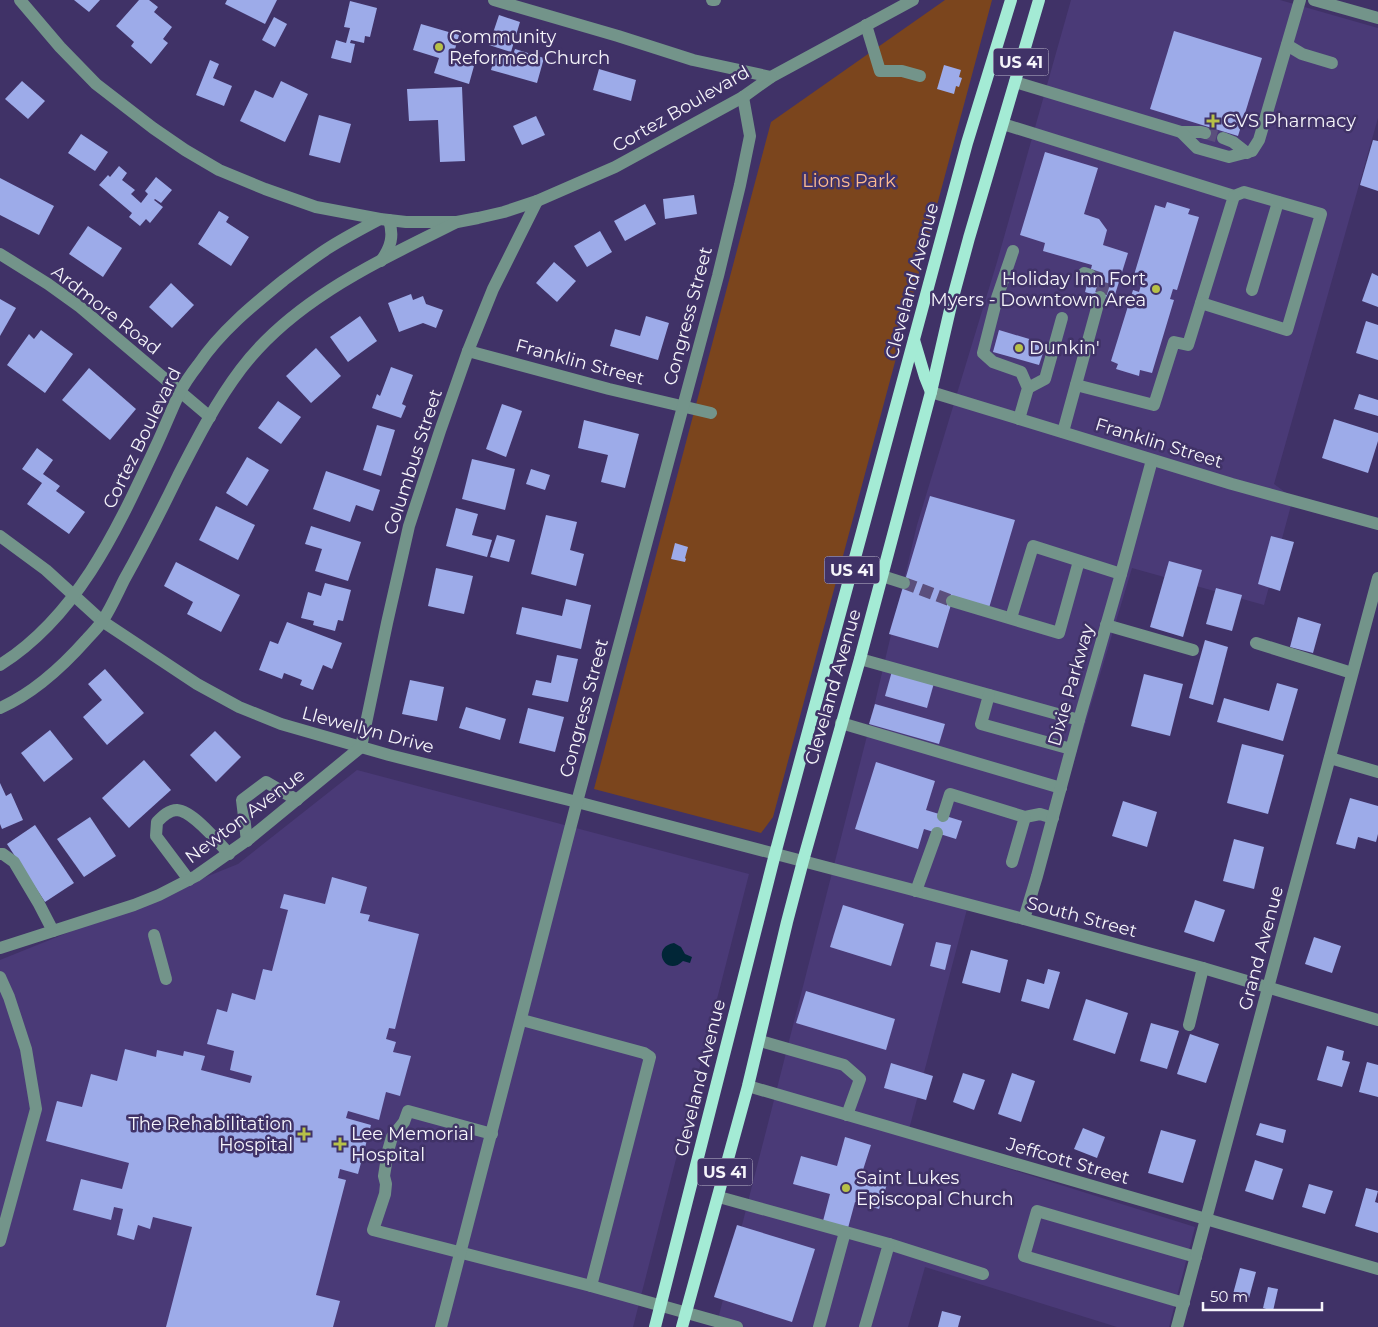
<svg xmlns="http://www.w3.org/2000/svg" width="1378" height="1327" font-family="Montserrat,sans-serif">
<rect width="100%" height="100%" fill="#403267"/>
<!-- built -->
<g fill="#4a3a77">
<path d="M1071 0H1280L1378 28V118L1274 484 1293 498 1264 605 1132 568 1025 925 967 909 907 1137 1195 1227 1169 1327H1117L925 1267 908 1327H716L868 732 917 525 997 262Z"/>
<path d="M357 770 749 874 633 1327H0V960L238 864Z"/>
</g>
<!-- green -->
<path fill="#7b451d" d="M945 0H992L773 817 761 833 594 789 771 122Z"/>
<!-- water -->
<path fill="#012637" d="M674 943 681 947 685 954 692 957 690 963 683 961C666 978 650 947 674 943Z"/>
<!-- building -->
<g fill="#9dabe9">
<path d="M74 0H100L89 12Z"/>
<path d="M139 0H149L158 7 154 12 172 27 163 39 168 43 151 64 131 46 134 42 116 26Z"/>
<path d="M227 0H277L265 24 225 4Z"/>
<path d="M350 1 377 8 370 37 365 36 364 43 351 40 350 43 355 44 351 63 331 58 336 40 346 43 350 28 344 27Z"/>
<path d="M499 15 520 22 511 52 489 45Z"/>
<path d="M274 17 287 24 275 47 262 40Z"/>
<path d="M421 24 459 35 452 60 474 66 469 84 434 73 439 58 413 50Z"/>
<path d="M1174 31 1262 58 1238 136 1150 109Z"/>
<path d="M515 49 544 58 537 83 491 70 496 53 512 58Z"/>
<path d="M210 60 219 64 213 78 232 86 224 106 196 95Z"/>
<path d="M944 65 961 70 959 77 962 78 959 87 956 86 954 94 937 89Z"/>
<path d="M599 69 636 80 631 101 593 90Z"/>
<path d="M22 81 45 101 28 119 5 99Z"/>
<path d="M281 81 308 94 285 142 240 121 255 90 273 98Z"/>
<path d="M462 87 465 161 440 162 438 120 409 121 407 89Z"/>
<path d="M319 115 351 124 340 163 309 155Z"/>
<path d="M536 116 545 135 522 145 513 126Z"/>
<path d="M81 134 108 152 95 171 68 153Z"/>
<path d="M1373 140 1378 141V191L1360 185Z"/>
<path d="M1045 152 1098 168 1084 214 1099 219 1107 230 1103 245 1128 253 1113 301 1085 292 1092 265 1043 251 1045 243 1020 235Z"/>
<path d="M119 166 127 173 122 180 135 190 131 194 141 203 148 194 145 191 156 177 172 190 161 203 155 199 154 200 163 207 150 223 146 219 140 226 129 217 132 213 99 185 108 175 110 177Z"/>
<path d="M0 178 54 206 39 235 0 215Z"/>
<path d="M694 195 697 214 665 219 663 199Z"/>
<path d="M1167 202 1190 209 1188 214 1199 217 1177 290 1173 289 1170 299 1174 300 1152 373 1140 370 1139 376 1116 369 1118 364 1111 361 1133 290 1139 292 1143 278 1134 275 1155 205 1165 208Z"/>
<path d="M645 204 656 224 625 241 614 221Z"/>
<path d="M219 211 229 217 226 222 249 237 231 266 198 244Z"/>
<path d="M88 226 122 248 103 277 69 254Z"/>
<path d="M600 231 612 252 587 267 574 246Z"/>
<path d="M554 262 576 281 557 302 536 283Z"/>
<path d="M1372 273 1378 276V307L1362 301Z"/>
<path d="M171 283 194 305 172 328 149 307Z"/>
<path d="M411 294 413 300 423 296 426 304 443 310 436 328 423 323 399 332 388 303Z"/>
<path d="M0 299 16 308 0 336Z"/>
<path d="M360 316 377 341 348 362 330 337Z"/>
<path d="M646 316 669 323 658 360 610 346 615 329 640 336Z"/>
<path d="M1366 321 1378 325V360L1356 353Z"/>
<path d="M41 330 73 354 45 393 7 365 29 334 34 339Z"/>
<path d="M999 330 1046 344 1039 365 993 352Z"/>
<path d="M316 348 341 376 311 403 286 376Z"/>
<path d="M391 367 413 375 402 404 406 406 401 418 372 408 377 394 380 396Z"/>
<path d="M89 368 136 409 110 440 62 400Z"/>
<path d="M1359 394 1378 400V416L1354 409Z"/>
<path d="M278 401 301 417 281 444 258 428Z"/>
<path d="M502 404 522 411 506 457 486 449Z"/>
<path d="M1334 419 1378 433V441L1368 473 1322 458Z"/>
<path d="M584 420 639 434 625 488 601 482 608 455 578 448Z"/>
<path d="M377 425 395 430 381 476 363 470Z"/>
<path d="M37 448 53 460 43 474 60 486 56 491 85 512 69 534 27 504 42 483 22 469Z"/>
<path d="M247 457 269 470 247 506 226 493Z"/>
<path d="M472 459 515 469 505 510 462 499Z"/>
<path d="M531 469 550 475 545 490 526 484Z"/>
<path d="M326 471 380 490 373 511 356 505 350 522 313 509Z"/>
<path d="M930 496 1015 520 989 608 953 598 938 648 889 634Z"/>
<path d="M216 506 255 525 238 560 199 540Z"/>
<path d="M456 508 478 514 472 535 492 540 487 557 446 546Z"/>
<path d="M546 515 577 522 570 550 584 554 576 586 531 574Z"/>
<path d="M311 526 361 542 348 581 315 571 322 549 305 544Z"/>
<path d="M497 535 515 540 509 562 490 557Z"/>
<path d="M1271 536 1294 542 1280 591 1258 584Z"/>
<path d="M675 543 688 547 685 558 686 559 685 562 671 559Z"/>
<path d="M1169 561 1202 570 1183 637 1150 627Z"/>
<path d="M176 562 240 595 221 632 187 614 193 602 164 586Z"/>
<path d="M436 568 473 576 464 614 428 606Z"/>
<path d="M325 583 351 590 343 621 338 620 335 631 313 625 314 621 301 618 308 592 321 596Z"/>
<path d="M1216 588 1242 595 1232 631 1206 624Z"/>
<path d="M566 599 591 605 581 649 516 634 522 607 562 616Z"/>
<path d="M1298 617 1321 624 1313 653 1290 647Z"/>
<path d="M287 622 342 643 332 669 323 665 313 690 300 685 302 680 284 673 282 679 259 670 270 641 278 644Z"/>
<path d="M1205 640 1228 647 1213 705 1189 698Z"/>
<path d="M557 655 578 659 568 702 532 695 536 680 551 683Z"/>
<path d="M105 669 144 713 107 745 83 717 102 700 88 684Z"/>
<path d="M892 671 934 683 927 708 885 696Z"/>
<path d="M1144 674 1183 684 1170 736 1131 726Z"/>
<path d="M410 680 444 687 437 721 402 714Z"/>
<path d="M1277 683 1298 689 1283 741 1217 722 1224 698 1269 711Z"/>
<path d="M875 704 945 724 939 744 869 724Z"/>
<path d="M466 707 506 719 500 740 459 728Z"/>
<path d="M528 708 564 717 555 752 519 743Z"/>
<path d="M50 730 73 759 44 782 21 753Z"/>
<path d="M215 731 241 757 216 782 190 755Z"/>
<path d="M1242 744 1284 755 1268 814 1227 803Z"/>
<path d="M144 760 171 790 129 828 102 798Z"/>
<path d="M876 762 935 781 926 810 962 821 956 839 924 829 918 849 855 829Z"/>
<path d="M0 783 6 796 11 793 23 820 2 829 0 824Z"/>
<path d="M1350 798 1378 806V834L1376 842 1358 837 1355 849 1336 844Z"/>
<path d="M1123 801 1157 812 1147 847 1112 836Z"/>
<path d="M90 817 116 856 84 877 57 839Z"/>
<path d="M35 825 74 883 45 902 7 844Z"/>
<path d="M1234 839 1264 847 1254 889 1223 881Z"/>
<path d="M332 877 367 887 360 913 370 915 368 921 419 934 395 1029 389 1028 386 1039 396 1042 393 1052 411 1056 400 1096 386 1092 379 1120 348 1111 346 1118 371 1125 358 1174 340 1169 338 1178 346 1180 316 1295 340 1301 333 1327H166L192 1227 153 1217 150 1229 138 1225 134 1240 117 1235 123 1209 114 1207 111 1220 73 1210 81 1179 122 1189 129 1163 46 1141 57 1101 82 1107 91 1074 117 1081 125 1049 156 1057 157 1050 183 1056 184 1051 205 1056 201 1070 250 1083 252 1076 230 1070 234 1051 207 1044 217 1009 227 1012 232 993 255 1000 263 969 272 971 288 910 280 908 284 894 325 904Z"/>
<path d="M1195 900 1225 910 1214 942 1184 932Z"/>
<path d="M843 905 904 924 891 966 830 947Z"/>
<path d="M1314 937 1341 946 1332 973 1305 964Z"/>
<path d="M936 942 951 945 945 970 930 966Z"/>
<path d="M971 950 1008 960 1000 993 962 983Z"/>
<path d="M1048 969 1060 972 1049 1009 1021 1001 1027 979 1044 984Z"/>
<path d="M806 991 895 1019 886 1050 796 1023Z"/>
<path d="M1086 999 1128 1013 1115 1054 1073 1040Z"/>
<path d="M1151 1023 1179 1031 1167 1069 1140 1061Z"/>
<path d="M1190 1034 1219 1044 1206 1083 1177 1074Z"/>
<path d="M1327 1046 1344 1051 1342 1060 1350 1062 1342 1087 1317 1080Z"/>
<path d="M1367 1062 1378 1065V1097L1359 1092Z"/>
<path d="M891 1063 933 1076 926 1100 884 1088Z"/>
<path d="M963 1073 985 1080 974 1110 953 1102Z"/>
<path d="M1012 1073 1035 1081 1021 1122 998 1114Z"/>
<path d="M1260 1123 1286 1130 1283 1143 1256 1135Z"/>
<path d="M1083 1128 1105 1137 1097 1158 1074 1149Z"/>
<path d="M1161 1130 1196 1140 1183 1183 1148 1173Z"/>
<path d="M845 1137 871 1145 862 1173 888 1181 879 1209 855 1202 848 1228 823 1221 830 1194 793 1184 801 1156 837 1166Z"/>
<path d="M1255 1160 1283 1169 1273 1200 1245 1191Z"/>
<path d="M1309 1184 1333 1191 1325 1214 1302 1207Z"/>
<path d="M1366 1188 1378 1191 1375 1202 1378 1203V1233L1355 1226Z"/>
<path d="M737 1225 815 1249 792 1322 714 1297Z"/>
<path d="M1240 1268 1256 1272 1249 1298 1233 1294Z"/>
<path d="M1268 1287 1278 1289 1273 1311 1263 1308Z"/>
<path d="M942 1311 961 1316 958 1327H938Z"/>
</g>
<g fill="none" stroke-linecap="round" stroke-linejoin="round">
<!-- minor-tunnel -->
<g stroke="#5b4f7d" stroke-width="12" stroke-dasharray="12 6" stroke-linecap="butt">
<path d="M1205 133 1223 138"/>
<path d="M1090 275 1105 280 1100 297"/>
<path d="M904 583 952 601"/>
</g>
<!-- minor -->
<g stroke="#73948a" stroke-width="12">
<path d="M20 0 60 47 96 84 153 128 185 150 219 170 265 189 316 207 380 219 406 222H457L478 218 504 212 537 201 615 167 743 97 771 77 913 0"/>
<path d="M494 0 618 36 693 60 771 77"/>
<path d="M712 0H715"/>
<path d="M1314 0 1378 18"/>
<path d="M866 25 880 71H902L920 76"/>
<path d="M1287 45 1302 54 1332 63"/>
<path d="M1015 82 1181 132H1201L1205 133"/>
<path d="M1003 124 1234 196 1188 345 1174 342 1154 405 1076 385"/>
<path d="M1181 132 1197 148 1229 157 1252 151 1259 140 1300 0"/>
<path d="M1223 138 1233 142 1247 153"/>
<path d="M1013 251 997 298 983 353 993 362 1021 372 1028 388 1019 419"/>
<path d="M0 254 48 284 80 307 210 417"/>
<path d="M381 261C391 247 394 236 389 220"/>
<path d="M1084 273 1090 275"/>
<path d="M1252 290 1278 202"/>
<path d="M1201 303 1287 330 1321 214 1244 192 1234 196"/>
<path d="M468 351 609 389 711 413"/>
<path d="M1028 388 1045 379 1062 318"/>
<path d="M931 392 1232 484 1378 524"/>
<path d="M1063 432 1100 297"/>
<path d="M0 536 46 570 102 621 197 684 239 707 281 724 389 755 577 802 1024 919 1203 968 1378 1020"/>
<path d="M882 576 904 583"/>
<path d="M952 601 1059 633 1079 561"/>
<path d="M1011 618 1033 546 1121 574"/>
<path d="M1106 625 1193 650"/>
<path d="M1256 643 1352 673"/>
<path d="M860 659 1079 720"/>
<path d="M0 665C79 615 118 527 156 446 164 429 171 411 179 394 184 384 191 374 198 365 220 332 253 305 284 280 299 269 314 257 330 247 346 237 363 228 380 219"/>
<path d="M989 695 981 724 1071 749"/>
<path d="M0 708C34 693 62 667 86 640 91 634 98 628 103 620 111 608 117 594 124 580 143 546 161 511 178 476 197 439 216 402 241 369 294 299 379 261 455 223"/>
<path d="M841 723 1061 788"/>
<path d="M1330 758 1378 772"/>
<path d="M943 816 950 794 1025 817 1040 814 1053 818"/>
<path d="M247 841 242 800 266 782 297 800"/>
<path d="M0 854H3L14 862 39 904 53 931"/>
<path d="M1012 862 1025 817"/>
<path d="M189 880 156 836 157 822C163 816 169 810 177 810 193 811 218 842 229 854"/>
<path d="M916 891 937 833"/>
<path d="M1024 919 1037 876 1079 720 1121 574 1152 460"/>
<path d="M154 935 166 979"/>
<path d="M0 948 134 905 159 895 196 876 250 838 361 747 387 623 409 526 440 431 468 351 493 289 537 201"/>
<path d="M0 977 9 997 26 1049 36 1109 0 1241"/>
<path d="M522 1020 644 1053 650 1057 591 1286"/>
<path d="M1189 1025 1203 968"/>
<path d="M760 1041 844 1065 860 1079 847 1115"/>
<path d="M748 1086 1378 1269"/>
<path d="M492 1134 408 1111 404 1122 392 1137 388 1151 384 1176 386 1184 385 1194 373 1230 591 1286 737 1327"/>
<path d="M719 1197 889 1244 983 1274"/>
<path d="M1184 1303 1024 1256 1037 1211 1196 1257"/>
<path d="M441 1327 577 802 718 276 740 185 750 136 743 97"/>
<path d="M819 1327 845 1232"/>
<path d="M865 1327 889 1244"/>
<path d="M1177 1327 1378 578"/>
</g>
<!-- major -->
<g stroke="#a4ebd5" stroke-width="12">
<path d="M914 340 925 377 931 392"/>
<path d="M655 1327 775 854 967 143 1011 0"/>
<path d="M682 1327 748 1086 787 922 803 861 860 659 931 392 952 301 969 238 1039 0"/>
</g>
</g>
<!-- markers -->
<g fill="#b7c148" stroke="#403267" stroke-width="2">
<circle cx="439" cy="47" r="5"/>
<path d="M1210.5 113.5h5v5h5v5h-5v5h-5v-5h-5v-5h5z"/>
<circle cx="1156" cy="289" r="5"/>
<circle cx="1019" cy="348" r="5"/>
<path d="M301.5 1126.5h5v5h5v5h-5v5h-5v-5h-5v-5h5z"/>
<path d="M337.5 1136.5h5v5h5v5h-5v5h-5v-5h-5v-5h5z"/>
<circle cx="846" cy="1188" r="5"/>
</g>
<g text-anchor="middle" stroke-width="5" stroke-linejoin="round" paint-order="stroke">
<!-- shield labels -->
<g fill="#403267" stroke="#bfbace" stroke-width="1">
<rect x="993.5" y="48.5" width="55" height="27" rx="4"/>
<rect x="824.5" y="556.5" width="55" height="27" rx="4"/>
<rect x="697.5" y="1158.5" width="55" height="27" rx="4"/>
</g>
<g font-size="16" font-weight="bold" fill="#f5f4fa">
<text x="1021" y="68">US 41</text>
<text x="852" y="576">US 41</text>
<text x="725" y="1178">US 41</text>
</g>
<!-- poi labels -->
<g font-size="18" fill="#f5f4fa" stroke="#403267" text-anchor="start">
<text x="449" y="43">Community<tspan x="449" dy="21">Reformed Church</tspan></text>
<text x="1223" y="127">CVS Pharmacy</text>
<text x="1146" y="285" text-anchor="end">Holiday Inn Fort<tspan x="1146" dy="21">Myers - Downtown Area</tspan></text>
<text x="1029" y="354">Dunkin'</text>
<text x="293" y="1130" text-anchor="end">The Rehabilitation<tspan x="293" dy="21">Hospital</tspan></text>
<text x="351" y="1140">Lee Memorial<tspan x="351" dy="21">Hospital</tspan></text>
<text x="856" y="1184">Saint Lukes<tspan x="856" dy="21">Episcopal Church</tspan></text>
</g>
<!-- street labels -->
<g font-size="18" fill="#f5f4fa" stroke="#403267">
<text transform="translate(681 109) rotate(-30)" y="6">Cortez Boulevard</text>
<text transform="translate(912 281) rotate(-75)" y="6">Cleveland Avenue</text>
<text transform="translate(106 310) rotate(38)" y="6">Ardmore Road</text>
<text transform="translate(688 316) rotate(-75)" y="6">Congress Street</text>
<text transform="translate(580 362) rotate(15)" y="6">Franklin Street</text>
<text transform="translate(142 438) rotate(-64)" y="6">Cortez Boulevard</text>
<text transform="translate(1159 443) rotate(17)" y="6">Franklin Street</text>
<text transform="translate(413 462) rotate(-72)" y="6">Columbus Street</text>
<text transform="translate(1071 685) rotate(-74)" y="6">Dixie Parkway</text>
<text transform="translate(833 687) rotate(-74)" y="6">Cleveland Avenue</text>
<text transform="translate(584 708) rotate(-75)" y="6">Congress Street</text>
<text transform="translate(368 730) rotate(15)" y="6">Llewellyn Drive</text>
<text transform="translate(245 816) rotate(-37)" y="6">Newton Avenue</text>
<text transform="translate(1082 917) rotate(15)" y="6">South Street</text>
<text transform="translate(1261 948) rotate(-75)" y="6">Grand Avenue</text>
<text transform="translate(700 1078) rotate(-76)" y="6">Cleveland Avenue</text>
<text transform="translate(1068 1161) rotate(16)" y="6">Jeffcott Street</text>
</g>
<!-- park labels -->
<g font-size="18" fill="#fdbb91" stroke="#403267">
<text x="849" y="187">Lions Park</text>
</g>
</g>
<!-- scale -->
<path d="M1203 1302v8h119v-8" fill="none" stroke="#f5f4fa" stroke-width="2.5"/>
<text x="1210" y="1302" font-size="15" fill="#f5f4fa" stroke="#403267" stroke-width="4" paint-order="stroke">50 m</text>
</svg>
